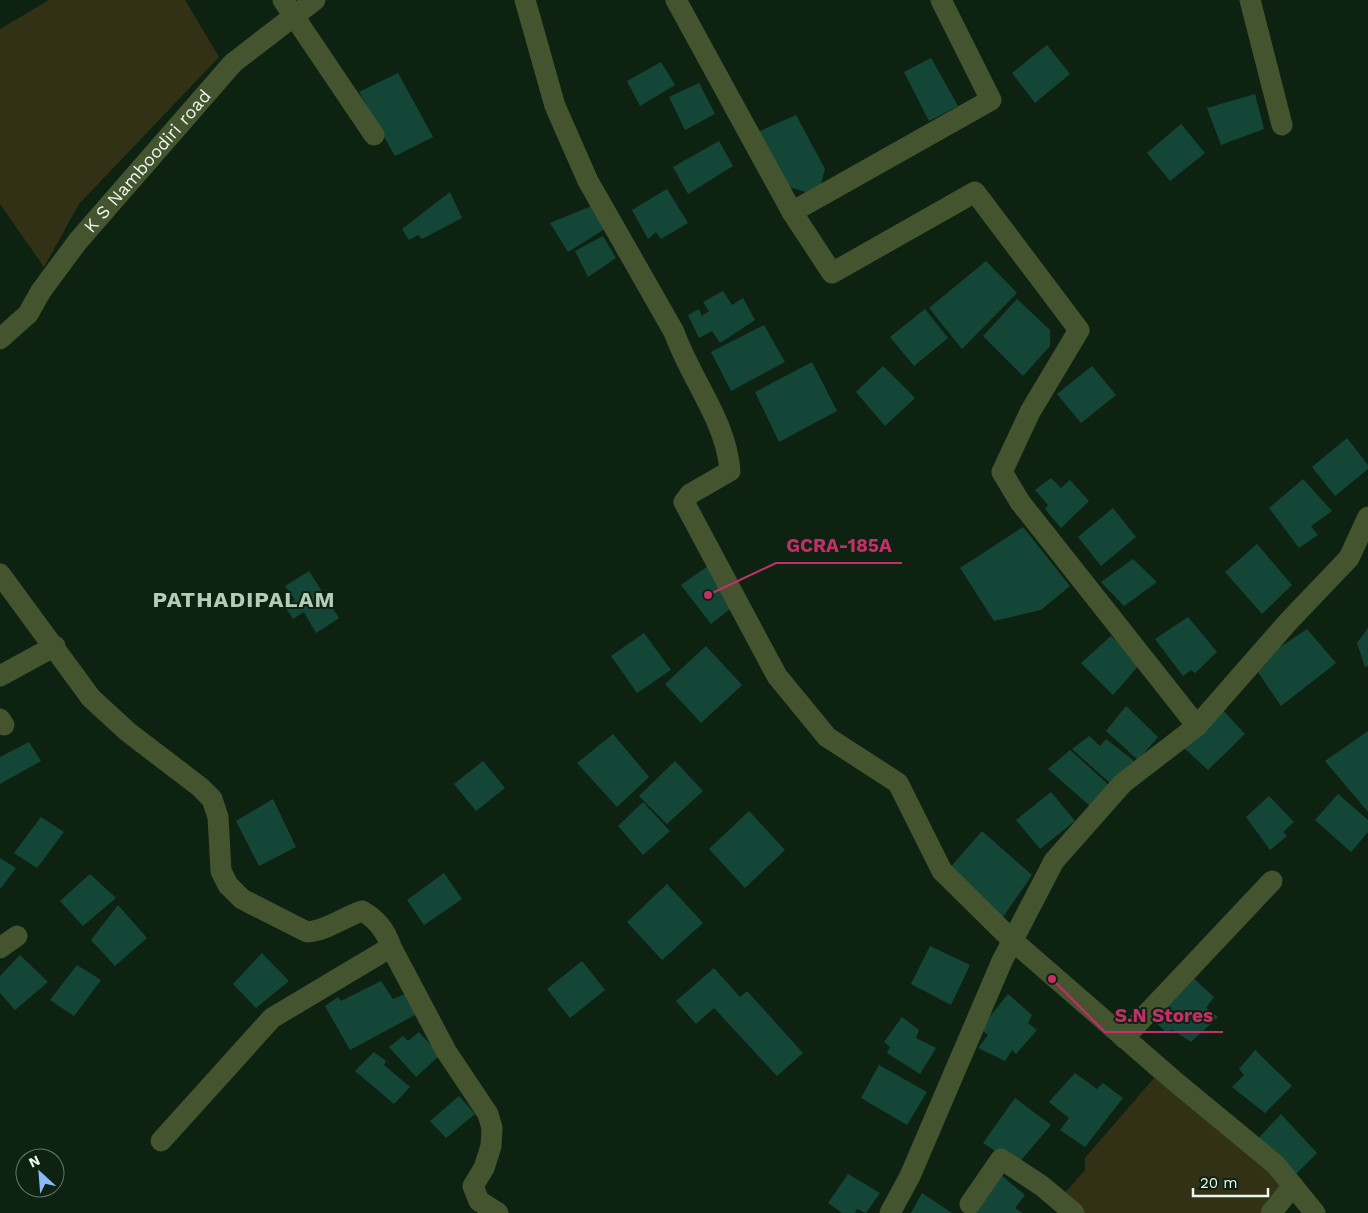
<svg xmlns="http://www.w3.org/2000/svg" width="1368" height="1213" font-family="'Work Sans',sans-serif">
<rect width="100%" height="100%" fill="#0e2212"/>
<!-- green -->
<g fill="#323115">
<path d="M49 0H185L219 57 79 204 44 267 0 204V29Z"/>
<path d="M1154 1078 1272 1168 1286 1186 1263 1213H1083L1063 1195 1085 1170V1158Z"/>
</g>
<!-- building -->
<g fill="#144638">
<path d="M1047 45 1070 74 1035 103 1012 73Z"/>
<path d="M931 58 958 106 929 121 904 72Z"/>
<path d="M661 62 675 85 640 106 627 81Z"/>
<path d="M398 73 433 137 395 156 359 92Z"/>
<path d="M699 83 715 114 685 130 669 97Z"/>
<path d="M1255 94 1264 129 1221 145 1207 108Z"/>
<path d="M796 115 825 169 820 188 806 192 788 187 753 134Z"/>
<path d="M1181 124 1205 153 1170 181 1147 153Z"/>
<path d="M719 141 733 166 688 194 673 167Z"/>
<path d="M667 189 688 223 661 239 656 232 648 239 632 210Z"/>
<path d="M450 192 462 218 422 239 418 235 409 240 402 229Z"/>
<path d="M594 205 608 227 568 252 550 223Z"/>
<path d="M603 236 616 258 588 277 575 251Z"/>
<path d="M986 261 1017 293 962 349 929 308Z"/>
<path d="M723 291 732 305 743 298 755 320 720 343 712 331 699 338 688 315 699 309 702 316 709 311 703 302Z"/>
<path d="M1017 299 1050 330V346L1023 376 983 336Z"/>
<path d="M925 309 948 338 914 366 890 337Z"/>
<path d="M764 325 785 362 731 391 711 352Z"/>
<path d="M812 362 837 411 779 442 755 392Z"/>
<path d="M883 366 915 398 885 426 856 392Z"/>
<path d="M1092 366 1116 395 1081 423 1057 394Z"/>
<path d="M1347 438 1368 465V469L1335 496 1312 467Z"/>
<path d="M1051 478 1061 488 1070 480 1089 501 1061 528 1045 509 1048 505 1035 490Z"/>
<path d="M1303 479 1332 511 1311 526 1318 535 1299 548 1269 508Z"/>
<path d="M1113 508 1136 537 1101 566 1078 537Z"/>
<path d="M1023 527 1070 586 1041 610 994 621 960 568Z"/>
<path d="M1257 544 1292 585 1262 614 1225 572Z"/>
<path d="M1133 559 1157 582 1124 606 1101 582Z"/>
<path d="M708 566 734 606 711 624 681 585Z"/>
<path d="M309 571 339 618 316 633 304 612 293 619 284 605 295 600 285 586Z"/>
<path d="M1188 617 1217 652 1195 673 1191 670 1183 676 1155 639Z"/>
<path d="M1368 628V666L1365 667 1357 643Z"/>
<path d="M1307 629 1336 663 1281 706 1253 665Z"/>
<path d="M644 633 671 670 637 693 611 656Z"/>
<path d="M1111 636 1140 664 1113 695 1081 663Z"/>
<path d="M706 646 742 685 701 723 665 684Z"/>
<path d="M1218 705 1245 734 1208 770 1182 746Z"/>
<path d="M1126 706 1158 737 1138 760 1106 731Z"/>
<path d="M1368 731V812L1325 761Z"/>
<path d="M613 734 649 777 617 807 577 763Z"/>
<path d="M1089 736 1100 746 1106 739 1134 761 1110 783 1072 749Z"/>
<path d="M29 742 41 761 0 784V757Z"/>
<path d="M1070 750 1110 786 1090 806 1048 769Z"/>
<path d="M483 761 505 788 476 811 454 784Z"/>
<path d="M675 761 703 791 667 824 639 796Z"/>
<path d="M1051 792 1075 821 1040 849 1016 820Z"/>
<path d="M1338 794 1368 820V832L1351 852 1315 820Z"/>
<path d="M1269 796 1294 822 1283 832 1287 836 1270 850 1246 817Z"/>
<path d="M273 799 296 847 259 866 236 821Z"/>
<path d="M643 802 670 831 643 855 618 826Z"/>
<path d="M749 811 785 850 745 888 709 849Z"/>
<path d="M41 817 64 832 37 868 14 853Z"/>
<path d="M982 831 1032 875 1003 917 948 870Z"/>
<path d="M0 858 16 868 0 889Z"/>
<path d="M444 873 462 899 424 925 407 900Z"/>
<path d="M90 874 116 898 83 926 60 901Z"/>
<path d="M667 884 703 923 662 960 627 922Z"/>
<path d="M118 905 147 938 115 966 91 940Z"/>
<path d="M930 946 970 965 951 1005 911 984Z"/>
<path d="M262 953 289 981 256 1008 233 984Z"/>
<path d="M20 955 48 982 15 1010 0 993V976Z"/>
<path d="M582 961 605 990 570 1018 547 989Z"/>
<path d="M77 965 101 980 74 1016 50 1000Z"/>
<path d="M714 968 740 997 747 991 803 1053 777 1076 714 1008 696 1024 676 1001Z"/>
<path d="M1192 977 1214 997 1206 1008 1218 1017 1191 1042 1171 1029 1168 1034 1153 1020Z"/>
<path d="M381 981 393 999 405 994 415 1015 350 1050 325 1006 338 997 341 1001Z"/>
<path d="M1008 994 1032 1015 1028 1023 1037 1030 1016 1054 1012 1050 1005 1061 978 1048 988 1035 980 1029Z"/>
<path d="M902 1017 919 1030 916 1038 936 1048 920 1074 887 1053 890 1047 884 1042Z"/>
<path d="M419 1032 440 1055 416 1077 389 1047 403 1036 408 1041Z"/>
<path d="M1255 1050 1292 1086 1265 1113 1232 1087 1244 1075 1239 1069Z"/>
<path d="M374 1052 386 1061 384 1065 410 1087 394 1104 355 1071Z"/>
<path d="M879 1065 927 1092 907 1125 861 1098Z"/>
<path d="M1075 1073 1097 1089 1103 1083 1123 1098 1085 1147 1060 1130 1069 1118 1049 1102Z"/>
<path d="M459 1096 475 1114 446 1138 430 1121Z"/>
<path d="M1015 1098 1051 1125 1017 1165 983 1143Z"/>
<path d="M1281 1114 1317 1153 1292 1178 1254 1143Z"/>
<path d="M848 1174 880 1193 866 1213 857 1209 855 1213H842L828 1203Z"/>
<path d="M1001 1175 1025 1195 1015 1208 1023 1213H973Z"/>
<path d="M922 1193 952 1213H911Z"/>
</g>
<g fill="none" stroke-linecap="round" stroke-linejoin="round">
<!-- minor -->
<g stroke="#44542f" stroke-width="21">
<path d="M283 0 374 135"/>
<path d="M525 0 555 106 588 181 674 332C691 380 726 420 730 471L690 494 684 502 777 676 827 737 898 783 942 871 1013 941 1172 1079 1276 1165 1315 1213"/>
<path d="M676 0 792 212 832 273 975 192 1079 330 1030 412 1002 472 1020 502 1197 726"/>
<path d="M1250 0 1282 125"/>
<path d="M792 212 991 100 941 0"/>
<path id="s1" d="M0 339 28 314 41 291 78 241 233 63 315 0"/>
<path d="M0 574 91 698 128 732 200 787 212 799 218 817 221 871 228 885 242 899 307 932C326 931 344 917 362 911 377 919 386 931 391 947L446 1051 488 1114 492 1128 491 1146 484 1168 473 1186 479 1201 498 1213"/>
<path d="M0 676 55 646"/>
<path d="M0 719 4 725"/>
<path d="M0 948 17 936"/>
<path d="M1124 1038 1272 881"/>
<path d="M161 1141 272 1018 391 947"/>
<path d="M970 1204 1001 1159 1042 1186 1074 1213"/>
<path d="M890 1213 910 1176 1002 961 1054 861 1123 783 1197 726 1288 622 1349 558 1368 517"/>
<path d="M1271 1213 1293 1186"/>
</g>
</g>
<g text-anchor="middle" stroke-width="4" stroke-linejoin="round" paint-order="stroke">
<!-- street labels -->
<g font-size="18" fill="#ecf8ed" stroke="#0e2212">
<text dy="6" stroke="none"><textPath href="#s1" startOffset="232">K S Namboodiri road</textPath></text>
</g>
<!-- district labels -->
<g font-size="22" font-weight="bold" letter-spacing="1" fill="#b5cdb8" stroke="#0e2212">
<text x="244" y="607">PATHADIPALAM</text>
</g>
</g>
<!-- callouts -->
<path fill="none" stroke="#c62e6a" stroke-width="2" d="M708 595L776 563H902M1052 979L1105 1032H1223"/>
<g fill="#c62e6a" stroke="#0e2212" stroke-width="2">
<circle cx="708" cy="595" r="5"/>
<circle cx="1052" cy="979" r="5"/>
</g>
<g font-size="19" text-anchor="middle" font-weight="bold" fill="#c62e6a" stroke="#0e2212" stroke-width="4" stroke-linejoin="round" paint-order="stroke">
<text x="839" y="552">GCRA-185A</text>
<text x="1164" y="1022">S.N Stores</text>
</g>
<!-- north arrow -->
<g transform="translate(40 1173) rotate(334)"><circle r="24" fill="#0e2212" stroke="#67786a"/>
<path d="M0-4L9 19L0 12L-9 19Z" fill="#8abafc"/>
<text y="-8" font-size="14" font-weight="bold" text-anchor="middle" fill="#ecf8ed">N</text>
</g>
<!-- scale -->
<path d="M1193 1188v8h75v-8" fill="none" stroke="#ecf8ed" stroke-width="2.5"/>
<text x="1200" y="1188" font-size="15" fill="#ecf8ed" stroke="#0e2212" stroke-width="4" paint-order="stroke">20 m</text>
</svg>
